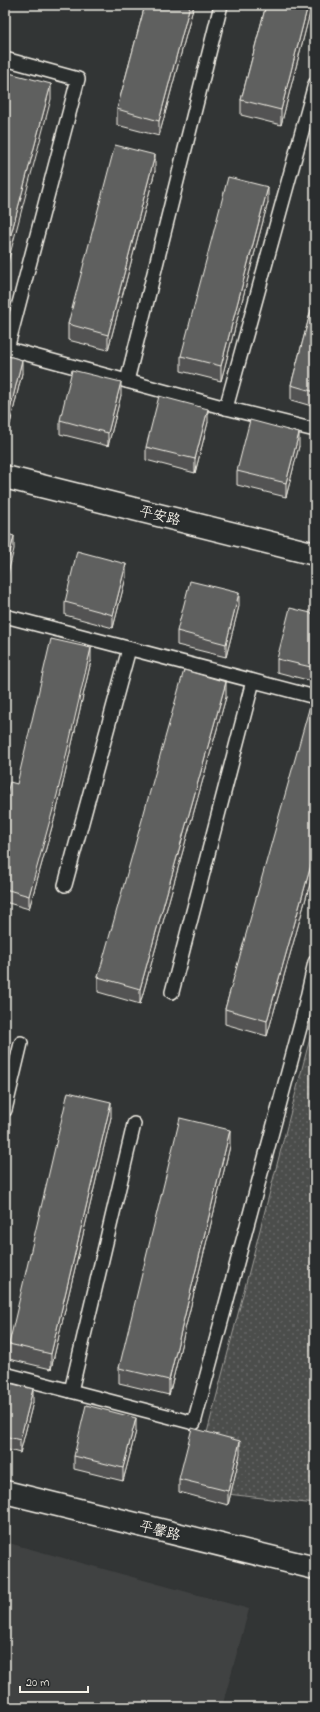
<svg xmlns="http://www.w3.org/2000/svg" width="320" height="1712" font-family="'Indie Flower','LXGW WenKai TC',sans-serif">
<defs>
<pattern id="park-dots" width="8" height="8" patternUnits="userSpaceOnUse"><rect width="8" height="8" fill="#4b4d4c"/><path d="M2 2h.1M6 6h.1" fill="none" stroke="#666766" stroke-width="1.8" stroke-linecap="round"/></pattern>
</defs>
<rect width="100%" height="100%" fill="#323535"/>
<filter id="ink" filterUnits="userSpaceOnUse"><feTurbulence type="fractalNoise" baseFrequency=".025" numOctaves="2"/><feDisplacementMap in="SourceGraphic" scale="8" xChannelSelector="R" yChannelSelector="G"/><feConvolveMatrix kernelMatrix="1 2 1 2 8 2 1 2 1" color-interpolation-filters="sRGB"/></filter>
<g filter="url(#ink)">
<!-- built -->
<path fill="#404242" d="M5 1542 249 1609 222 1707H5Z"/>
<!-- park -->
<path fill="url(#park-dots)" stroke="#a09f9a" d="M315 1019V1504L192 1490Z"/>
<g fill="none" stroke-linecap="round" stroke-linejoin="round">
<defs>
<g id="service">
<path d="M5 59 78 79 7 349"/>
<path d="M5 348 226 408 315 430"/>
<path d="M127 381 221 5"/>
<path d="M226 408 315 84"/>
<path d="M5 616 315 697"/>
<path d="M65 885 129 649"/>
<path d="M172 992 253 681"/>
<path d="M5 1110 21 1043"/>
<path d="M5 1374 194 1423 302 1020 315 962"/>
<path d="M71 1391 134 1124"/>
</g>
<g id="minor">
<path d="M5 477 315 554"/>
<path d="M5 1492 315 1568"/>
</g>
</defs>
<!-- service casing -->
<use href="#service" stroke="#f4f1e8" stroke-width="16"/>
<!-- minor casing -->
<use href="#minor" stroke="#f4f1e8" stroke-width="25"/>
<!-- service -->
<use href="#service" stroke="#2a2d2e" stroke-width="13"/>
<!-- minor -->
<use href="#minor" stroke="#2a2d2e" stroke-width="22"/>
</g>
<!-- wall -->
<g fill="#525352" stroke="#f4f1e8">
<path d="M145 5H194L159 136 117 125V109Z"/>
<path d="M266 5H312L281 125 241 115V100Z"/>
<path d="M155 171 108 350 68 340V324Z"/>
<path d="M268 202 221 381 181 371V356Z"/>
<path d="M315 295V407L291 400V385Z"/>
<path d="M5 355 22 373 10 424 5 422Z"/>
<path d="M121 395 108 446 60 434V420Z"/>
<path d="M208 422 195 473 146 460V447Z"/>
<path d="M299 446 286 497 237 485V471Z"/>
<path d="M126 577 113 628 65 615V602Z"/>
<path d="M239 606 226 657 177 645V631Z"/>
<path d="M315 614V682L277 672V659Z"/>
<path d="M91 661 57 809 29 909 5 902V800L17 784Z"/>
<path d="M226 697 140 1004 98 992V977Z"/>
<path d="M315 703V866L267 1036 225 1024V1009Z"/>
<path d="M111 1117 51 1369 9 1359V1344Z"/>
<path d="M230 1146 169 1395 119 1383V1368Z"/>
<path d="M5 1382 33 1402 20 1453 5 1449Z"/>
<path d="M136 1431 123 1481 74 1469V1456Z"/>
<path d="M240 1454 228 1505 179 1492V1479Z"/>
</g>
<!-- shaded-wall -->
<g fill="#424342" stroke="#f4f1e8">
<path d="M190 5H194L159 136V121Z"/>
<path d="M308 5H312L281 125V110Z"/>
<path d="M51 84V99L5 273V257Z"/>
<path d="M155 155V171L108 350V335Z"/>
<path d="M268 187V202L221 381V366Z"/>
<path d="M22 360V373L10 424V410Z"/>
<path d="M121 382V395L108 446V433Z"/>
<path d="M208 409V422L195 473V459Z"/>
<path d="M299 433V446L286 497V483Z"/>
<path d="M14 536V549L5 585V572Z"/>
<path d="M126 564V577L113 628V615Z"/>
<path d="M239 593V606L226 657V644Z"/>
<path d="M91 648V661L57 809 29 909V896Z"/>
<path d="M226 682V697L140 1004V989Z"/>
<path d="M315 851V866L267 1036V1021Z"/>
<path d="M111 1102V1117L51 1369V1354Z"/>
<path d="M230 1130V1146L169 1395V1380Z"/>
<path d="M33 1389V1402L20 1453V1440Z"/>
<path d="M136 1418V1431L123 1481V1468Z"/>
<path d="M240 1441V1454L228 1505V1491Z"/>
</g>
<!-- building -->
<g fill="#5f605f" stroke="#f4f1e8">
<path d="M145 5H190L159 121 117 109Z"/>
<path d="M266 5H308L281 110 241 100Z"/>
<path d="M9 73 51 84 5 257V89Z"/>
<path d="M115 145 155 155 108 335 68 324Z"/>
<path d="M228 177 268 187 221 366 181 356Z"/>
<path d="M315 295V392L291 385Z"/>
<path d="M5 355 22 360 10 410 5 409Z"/>
<path d="M72 370 121 382 108 433 60 420Z"/>
<path d="M159 396 208 409 195 459 146 447Z"/>
<path d="M250 420 299 433 286 483 237 471Z"/>
<path d="M5 533 14 536 5 572Z"/>
<path d="M77 551 126 564 113 615 65 602Z"/>
<path d="M190 581 239 593 226 644 177 631Z"/>
<path d="M290 608 315 614V668L277 659Z"/>
<path d="M51 639 91 648 57 795 29 896 5 889V800L10 782 17 784Z"/>
<path d="M184 670 226 682 140 989 98 977Z"/>
<path d="M311 702 315 703V851L267 1021 225 1009Z"/>
<path d="M68 1092 111 1102 51 1354 9 1344Z"/>
<path d="M180 1118 230 1130 169 1380 119 1368Z"/>
<path d="M5 1382 33 1389 20 1440 5 1436Z"/>
<path d="M86 1405 136 1418 123 1468 74 1456Z"/>
<path d="M192 1428 240 1441 228 1491 179 1479Z"/>
</g>
</g>
<g text-anchor="middle" stroke-width="3.5" stroke-linejoin="round" paint-order="stroke">
<!-- street labels -->
<g font-size="14" fill="#f4f1e8" stroke="#2a2d2e">
<text transform="translate(160 515) rotate(14)" y="5">平安路</text>
<text transform="translate(160 1530) rotate(14)" y="5">平馨路</text>
</g>
</g>
<!-- margin -->
<rect width="320" height="1712" fill="none" stroke="#2a2d2e" stroke-width="20"/>
<rect x="10" y="10" width="300" height="1692" fill="none" stroke="#f4f1e8" stroke-width="1.5" filter="url(#ink)"/>
<!-- scale -->
<path d="M20 1686v6h68v-6" fill="none" stroke="#f4f1e8" stroke-width="2"/>
<text x="26" y="1686" font-size="12" fill="#f4f1e8" stroke="#2a2d2e" stroke-width="3" paint-order="stroke">20 m</text>
</svg>
